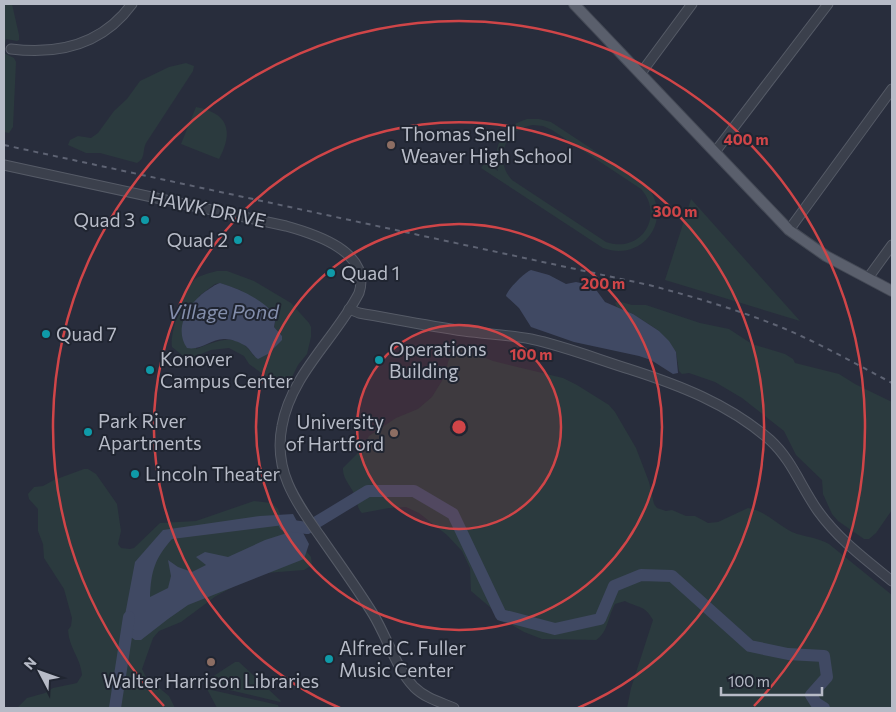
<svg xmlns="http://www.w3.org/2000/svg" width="896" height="712" font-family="Commissioner,sans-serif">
<rect width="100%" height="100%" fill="#282d3c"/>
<!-- green -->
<g fill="#2b3a3e" fill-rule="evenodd">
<path d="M4 4H12L19 35V40L17 41 6 39 4 49Z"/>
<path d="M4 53 14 58 16 62 13 127 9 133 4 132Z"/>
<path d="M186 63 194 66 193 71 146 143C142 151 146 158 137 163L100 153H86L68 145 70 140 78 136 91 138 98 133 114 111 127 99 140 81 169 67Z"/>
<path d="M196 107C228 113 234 131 219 159L181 144Z"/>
<path d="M527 119H539L551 122 645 184C675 216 645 263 603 248L481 168 485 163 498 171C492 147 502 126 527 119ZM533 125 543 126 552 130 641 189C665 216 641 254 606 242L512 180C493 159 505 129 533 125Z"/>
<path d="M691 199 800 321 665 280Z"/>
<path d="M217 271H227L254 281 291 303 309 323 311 327V337L307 354 298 365 292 377 285 382H280L272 380 260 372 249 364 244 356 229 348 211 350 191 358H186L172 347C169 334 185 288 195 279 201 275 210 273 217 271ZM220 283 240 290 276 316 274 327 282 336 254 356C238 331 219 340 196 349L199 296 215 284Z"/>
<path d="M618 301 632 305H646L700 323 729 329 752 344 785 354 793 359 795 363 839 374 855 384 892 402V510L876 533 869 539H864L838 521 832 514 823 494 822 480 796 455 784 431 742 398 715 382 689 373 682 374 679 371 676 352 659 331 633 314 617 307 615 303Z"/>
<path d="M454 349 468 351 493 361 563 378 577 385 609 405 615 412 636 448 649 482 654 504 657 508 666 511 672 510 686 516H695L708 523 718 522 748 508C766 511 776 524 792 532 804 537 817 537 829 544L892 595V708H627L631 688 653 620C645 605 638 608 625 601L615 604C608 616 608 633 596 640L542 639 524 632 500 618 491 608 471 591 470 568 462 551 447 535 419 513 406 507 389 508 362 513C357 508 358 504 356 498 353 488 342 479 343 468L362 449 369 436 396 418 418 409 432 397 445 376 448 362Z"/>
<path d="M84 469H88L96 474 117 504 121 531 118 544 121 548 130 549 134 548 160 523 196 521 254 501 272 503 278 509 283 522 311 557 312 565 304 570 266 573 244 581 216 596 181 622 159 631 153 638 142 669 146 677 169 696 175 708H17L27 698 45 693 53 688 77 683 82 675C81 659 69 648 68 630L71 626 72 618 64 589 44 558 43 544 38 531V509L29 499 28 494 34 487 43 486 54 480Z"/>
<path d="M235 662H239L281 701 280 702 204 684 203 683Z"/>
<path d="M207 689 278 705 279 708H217Z"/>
</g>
<!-- water -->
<g fill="#404963" fill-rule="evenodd">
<path d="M531 270 549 275 566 284 576 282 590 285 594 287 605 302 633 314 659 331 669 341 676 352 678 373 673 374 651 360 639 356 574 342 531 327 519 308 506 296C507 290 525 272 531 270Z"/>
<path d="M220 283C240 289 262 299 276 316L274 327 282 336V340L268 354 258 359C252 355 250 348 244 345 239 342 231 339 225 339 212 338 201 351 187 348 173 328 189 303 206 291 211 288 214 285 220 283Z"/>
<path d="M293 514 309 544 304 559 188 605 168 619 141 640H135L122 631 135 562 163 530 260 516ZM284 525 287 533 265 540 228 557 205 552 196 557 206 565 192 572 178 567 168 560 171 576 168 588 150 597C151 571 155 558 172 539Z"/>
</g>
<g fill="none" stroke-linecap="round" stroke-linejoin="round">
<!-- river -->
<g stroke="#404963" stroke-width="12">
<path d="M285 525 307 528 368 491H414L453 514 501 615 555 629 600 619 614 586 641 575 672 576 750 646 788 654 824 656 827 677 811 695 816 703 824 708"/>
<path d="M115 708 129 617"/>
</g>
<defs>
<g id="minor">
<path d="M11 49C59 55 102 45 132 4"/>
<path d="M641 73 692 4"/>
<path d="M715 152 828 4"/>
<path d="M4 165 286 226C315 234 372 252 359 293 336 338 291 374 282 426 273 471 296 502 320 536 338 562 357 588 373 614 387 637 396 668 414 687 425 698 440 702 454 708"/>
<path d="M789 230 892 89"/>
<path d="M868 278 892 245"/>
<path d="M349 309 359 313C394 319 429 326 464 331 486 334 509 335 531 339 564 346 597 359 629 369 679 385 729 404 770 440 792 460 801 487 818 511 839 540 865 559 892 581"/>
</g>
<path id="major" d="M574 4 789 230 826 256 892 291"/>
</defs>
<!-- minor casing -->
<use href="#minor" stroke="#565b67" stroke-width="11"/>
<!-- major casing -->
<use href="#major" stroke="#444955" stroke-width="12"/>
<!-- minor -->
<use href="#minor" stroke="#3b404c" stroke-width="9"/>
<!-- major -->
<use href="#major" stroke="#5a5f6c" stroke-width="10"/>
<!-- rail -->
<path stroke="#5e6373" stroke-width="2" stroke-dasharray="5 5" stroke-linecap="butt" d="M4 145 649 285C694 297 739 310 783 328 821 344 856 364 892 383"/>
</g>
<!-- distance rings -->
<circle cx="459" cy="427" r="102" fill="#d04548" fill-opacity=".12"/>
<g fill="none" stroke="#d04548" stroke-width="2.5">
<circle cx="459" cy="427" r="102"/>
<circle cx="459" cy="427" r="203"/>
<path d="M340 708A305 305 0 1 1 578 708"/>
<path d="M164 706A406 406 0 1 1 754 706"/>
</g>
<!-- markers -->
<g fill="#8d6e63" stroke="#202531" stroke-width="2">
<circle cx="391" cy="145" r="5"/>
<circle cx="394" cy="433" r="5"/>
<circle cx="211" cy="662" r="5"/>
</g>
<g fill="#0f9aa8" stroke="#202531" stroke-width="2">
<circle cx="145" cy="220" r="5"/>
<circle cx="238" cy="240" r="5"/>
<circle cx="331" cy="273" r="5"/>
<circle cx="46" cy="334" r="5"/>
<circle cx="379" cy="360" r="5"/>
<circle cx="150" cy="370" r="5"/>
<circle cx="88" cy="432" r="5"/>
<circle cx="135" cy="474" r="5"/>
<circle cx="329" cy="659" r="5"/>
</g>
<g text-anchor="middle" stroke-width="4" stroke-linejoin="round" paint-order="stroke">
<!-- poi labels -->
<g font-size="19" fill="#b7bbc7" stroke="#202531" text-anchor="start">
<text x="401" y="141">Thomas Snell<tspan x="401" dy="22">Weaver High School</tspan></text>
<text x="135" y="227" text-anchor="end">Quad 3</text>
<text x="228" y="247" text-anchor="end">Quad 2</text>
<text x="341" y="280">Quad 1</text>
<text x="56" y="341">Quad 7</text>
<text x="389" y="356">Operations<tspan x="389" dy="22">Building</tspan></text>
<text x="160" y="366">Konover<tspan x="160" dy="22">Campus Center</tspan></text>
<text x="98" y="428">Park River<tspan x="98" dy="22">Apartments</tspan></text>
<text x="384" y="429" text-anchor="end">University<tspan x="384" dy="22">of Hartford</tspan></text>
<text x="145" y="481">Lincoln Theater</text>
<text x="339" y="655">Alfred C. Fuller<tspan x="339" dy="22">Music Center</tspan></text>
<text x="211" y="688" text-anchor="middle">Walter Harrison Libraries</text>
</g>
<!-- street labels -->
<g font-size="19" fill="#b7bbc7" stroke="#202531">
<text transform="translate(208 209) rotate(12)" y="7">HAWK DRIVE</text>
</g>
<!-- water labels -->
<g font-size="20" font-style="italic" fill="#838eab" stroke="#202531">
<text x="223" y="319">Village Pond</text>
</g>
</g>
<circle cx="459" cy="427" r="8" fill="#d04548" stroke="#202531" stroke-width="2.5"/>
<g font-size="15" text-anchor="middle" font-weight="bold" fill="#d04548" stroke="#202531" stroke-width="4" stroke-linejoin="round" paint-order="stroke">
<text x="746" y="145">400 m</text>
<text x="675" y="217">300 m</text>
<text x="603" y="289">200 m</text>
<text x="531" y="360">100 m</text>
</g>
<!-- border -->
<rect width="896" height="712" fill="none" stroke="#b7bbc7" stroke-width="10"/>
<!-- north arrow -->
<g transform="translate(40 672) rotate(311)" stroke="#202531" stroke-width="4" paint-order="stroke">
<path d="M0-4L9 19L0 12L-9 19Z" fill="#b7bbc7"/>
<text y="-8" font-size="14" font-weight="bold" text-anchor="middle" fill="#b7bbc7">N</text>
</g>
<!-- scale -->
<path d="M721 687v8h101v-8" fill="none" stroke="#b7bbc7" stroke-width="2.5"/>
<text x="728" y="687" font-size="15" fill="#b7bbc7" stroke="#202531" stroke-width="4" paint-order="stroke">100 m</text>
</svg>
